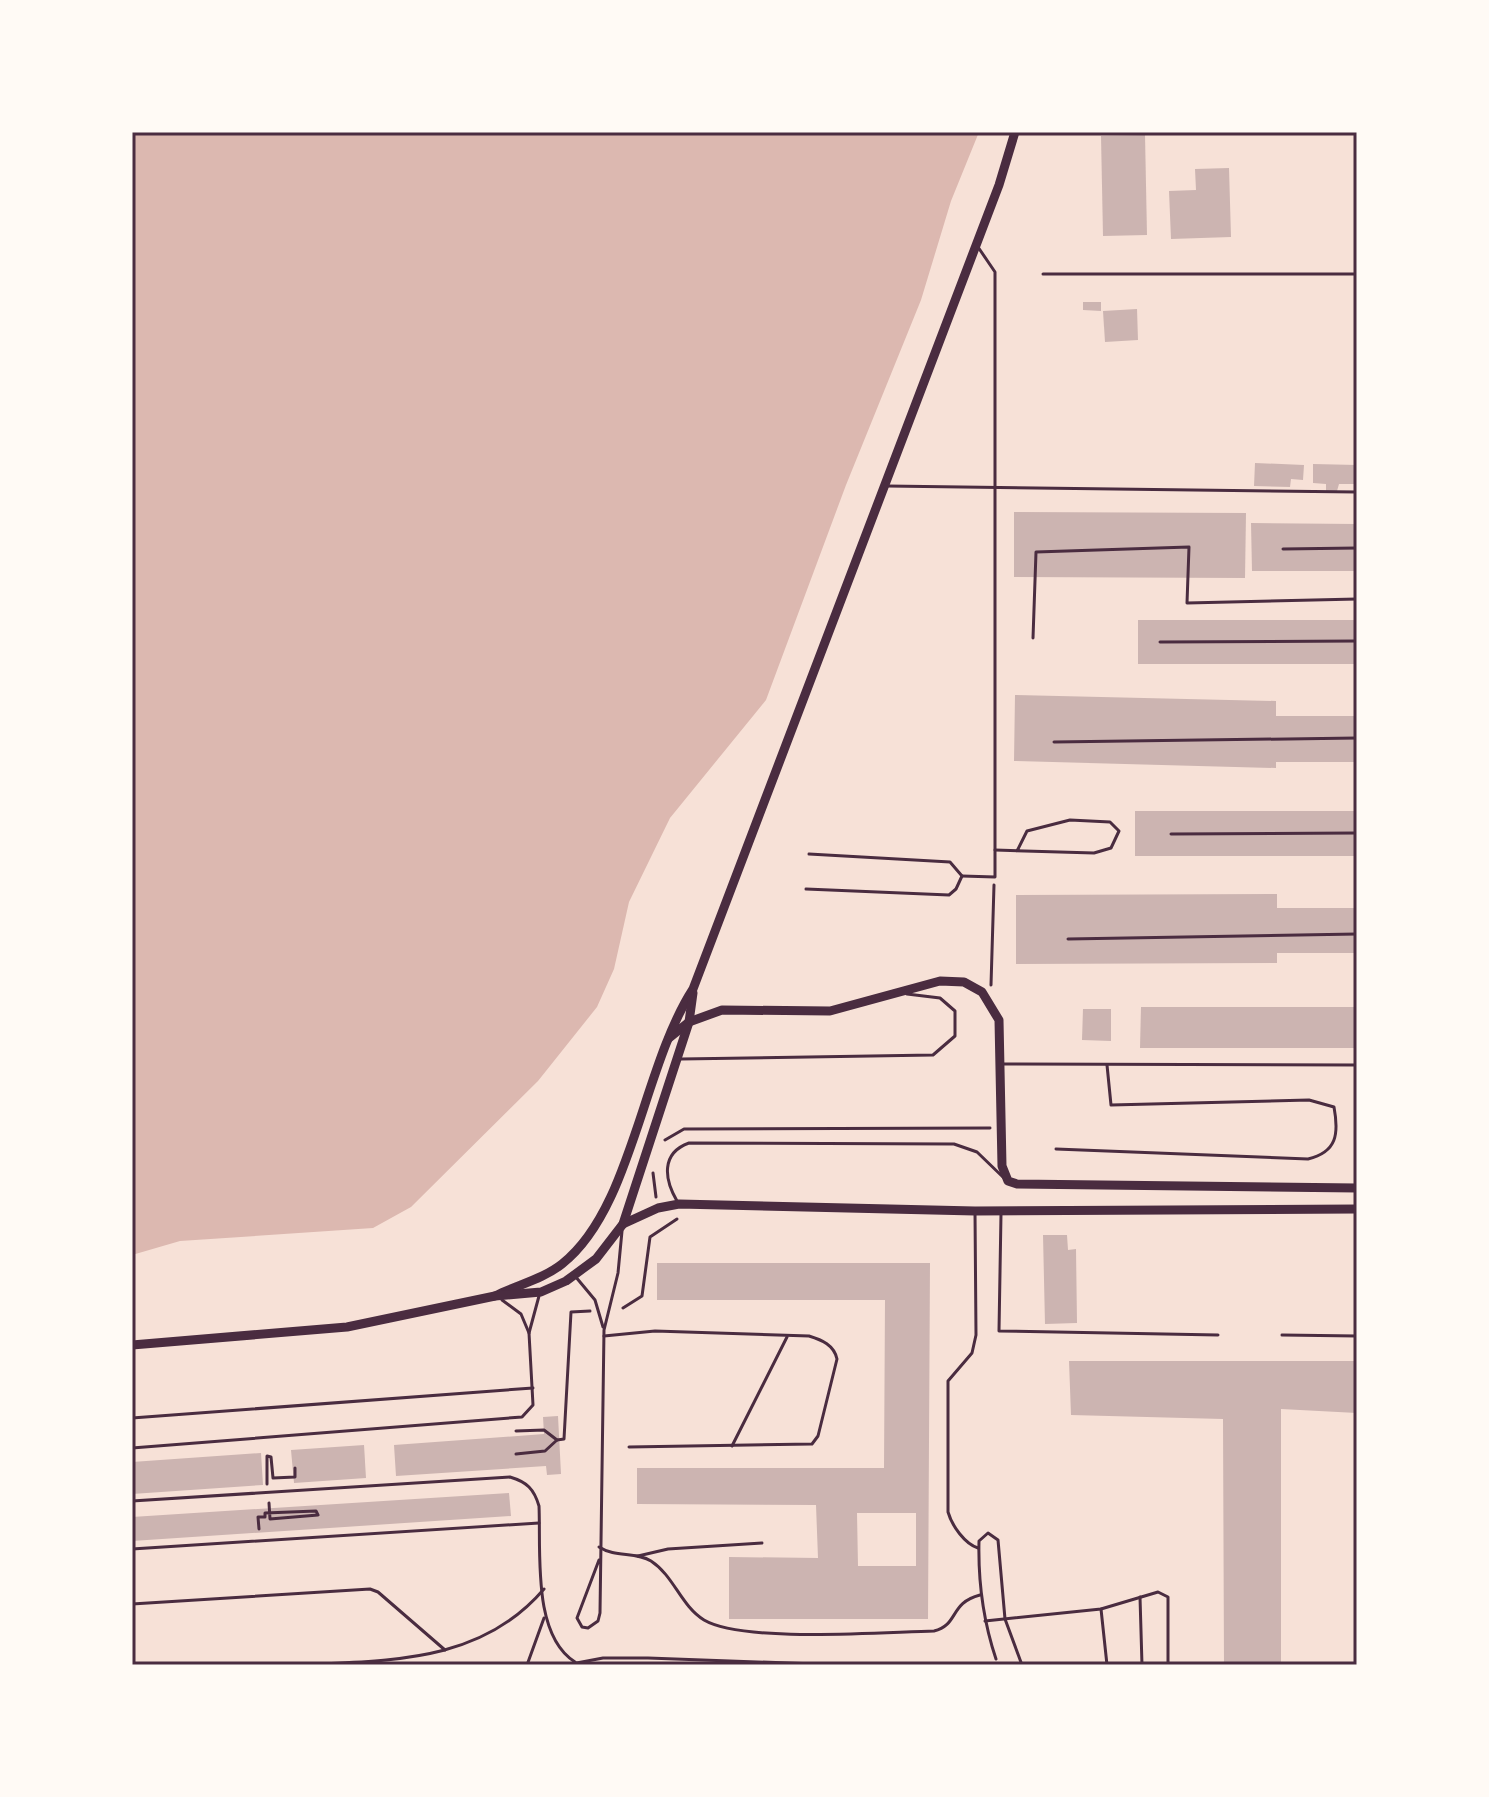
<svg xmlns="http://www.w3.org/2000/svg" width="1489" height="1797" font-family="Figtree,sans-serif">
<rect width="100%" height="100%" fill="#f7e1d7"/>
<!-- water -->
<path fill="#dcb8b0" d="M132 132H979L951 201 921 300 846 485 766 700 670 818 629 902 614 969 597 1007 538 1081 411 1207 373 1228 180 1241 132 1255Z"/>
<!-- building -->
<g fill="#ccb4b1" fill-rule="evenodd">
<path d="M1145 135 1147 235 1103 236 1101 136Z"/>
<path d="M1229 168 1231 237 1171 239 1169 191 1196 190 1195 169Z"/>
<path d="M1083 302H1101V311L1083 310Z"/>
<path d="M1137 309 1138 340 1105 342 1103 311Z"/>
<path d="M1255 463 1304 465 1303 480 1291 479 1290 487 1254 486Z"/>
<path d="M1313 464 1357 465V484H1339L1337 491H1326V484L1313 483Z"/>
<path d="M1014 512 1246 513 1245 578 1014 577Z"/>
<path d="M1251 523 1357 524V571H1252Z"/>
<rect x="1138" y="620" width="219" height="44"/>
<path d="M1015 695 1276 701V716H1357V762H1276V768L1014 761Z"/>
<rect x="1135" y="811" width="222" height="45"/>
<path d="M1277 894V908H1357V953H1277V963L1016 964V895Z"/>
<path d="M1141 1007H1357V1048H1140Z"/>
<path d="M1083 1009H1111V1041L1082 1040Z"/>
<path d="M1043 1235H1067L1068 1250 1076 1249 1077 1323 1045 1324Z"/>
<path d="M657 1263H930L928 1619H729V1557L818 1558 816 1505 637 1504V1468H884L885 1300H657ZM857 1513H916V1566H858Z"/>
<path d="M1069 1361H1357V1413L1281 1409V1665H1224L1223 1419 1071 1415Z"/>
<path d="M558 1416 561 1474 547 1475 546 1466 396 1476 394 1445 544 1434 543 1417Z"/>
<path d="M364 1445 366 1478 294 1483 291 1450Z"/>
<path d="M261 1453 263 1485 132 1494V1462Z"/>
<path d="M509 1493 511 1516 132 1541V1517Z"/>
</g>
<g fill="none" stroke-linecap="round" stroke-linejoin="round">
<!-- path -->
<g stroke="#4a2c40" stroke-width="3">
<path d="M1283 549 1357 548"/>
<path d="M1033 638 1036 552 1189 547 1187 603 1357 599"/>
<path d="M1160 642 1357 641"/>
<path d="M1054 742 1357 738"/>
<path d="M1171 834 1357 833"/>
<path d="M1068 939 1357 934"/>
<path d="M991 985 994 885"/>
<path d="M665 1140 684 1129 990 1128"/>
<path d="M653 1173 656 1197"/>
<path d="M623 1308 642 1296 650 1237 677 1219"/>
<path d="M516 1431 544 1430 557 1440"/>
<path d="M516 1454 545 1451 557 1440 564 1439 571 1312 590 1311"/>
<path d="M267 1484V1456L271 1457 273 1478 295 1477V1468"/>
<path d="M259 1529 258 1517H265V1513L316 1511 318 1515 270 1519 269 1503"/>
</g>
<!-- service -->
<g stroke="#4a2c40" stroke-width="3">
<path d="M1043 274H1357"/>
<path d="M887 486 1357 492"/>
<path d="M995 850 1094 853 1111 848 1119 831 1110 822 1070 820 1027 831 1017 851"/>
<path d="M962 876 995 877V272L978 247"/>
<path d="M806 889 949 895 956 889 962 876 950 862 809 854"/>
<path d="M681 1059 933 1055 955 1036V1011L940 998 907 994"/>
<path d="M1001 1064 1357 1065"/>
<path d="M1056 1149 1308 1159C1337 1152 1339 1134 1334 1107L1309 1100 1111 1105 1107 1065"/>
<path d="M677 1201C664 1179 661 1153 689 1143L954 1144 977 1152 1005 1179"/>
<path d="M975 1212 976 1335 972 1353 948 1381V1512C952 1526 965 1544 978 1548"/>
<path d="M1001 1214 999 1331 1218 1335"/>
<path d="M575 1276 595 1300 603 1327"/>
<path d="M502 1300 521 1314 529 1333"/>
<path d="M1282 1335 1357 1336"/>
<path d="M604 1336 655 1331 809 1336C822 1340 834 1345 837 1359L818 1436 812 1444 629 1447"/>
<path d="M132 1418 533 1388"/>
<path d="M732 1446 787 1337"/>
<path d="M132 1448 522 1417 533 1405 529 1333 539 1296"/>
<path d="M132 1501 510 1477C527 1482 534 1489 539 1506 541 1552 532 1635 575 1662"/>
<path d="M599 1547C616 1558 635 1551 651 1561 674 1576 681 1606 704 1620 743 1643 883 1632 934 1631 959 1625 949 1603 980 1595"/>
<path d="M132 1549 539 1523"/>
<path d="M638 1556 668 1549 762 1543"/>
<path d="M599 1560 577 1618 582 1627 588 1628 598 1621 600 1613 604 1330 618 1273 622 1231"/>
<path d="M1140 1597 1142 1665"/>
<path d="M132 1604 370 1589 378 1592 445 1650"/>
<path d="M1101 1609 1107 1665"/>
<path d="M985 1621 1101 1609 1158 1592 1168 1597V1665"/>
<path d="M996 1659C983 1620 978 1582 979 1541L988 1533 998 1540 1005 1619 1022 1665"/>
<path d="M299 1665C388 1660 480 1664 544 1589"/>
<path d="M527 1665 544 1618"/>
<path d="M566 1665 603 1658H648L843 1665"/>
</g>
<!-- tertiary -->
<g stroke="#4a2c40" stroke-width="9">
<path d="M669 1038 689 1022 722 1010 830 1011 940 981 964 982 982 992 999 1020 1002 1166 1008 1181 1017 1184 1357 1188"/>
<path d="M623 1224 658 1208 679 1204 975 1211 1357 1209"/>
<path d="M495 1296C517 1285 543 1279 562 1264 632 1209 642 1068 693 989L999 185 1015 132"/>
<path d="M132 1345 347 1327 495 1296 541 1292 566 1281 596 1259 623 1224 689 1022 693 993"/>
</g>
</g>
<!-- border -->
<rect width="1489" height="1797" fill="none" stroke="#fffaf5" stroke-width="268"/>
<rect x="134" y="134" width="1221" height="1529" fill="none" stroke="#4a2c40" stroke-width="3"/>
</svg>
